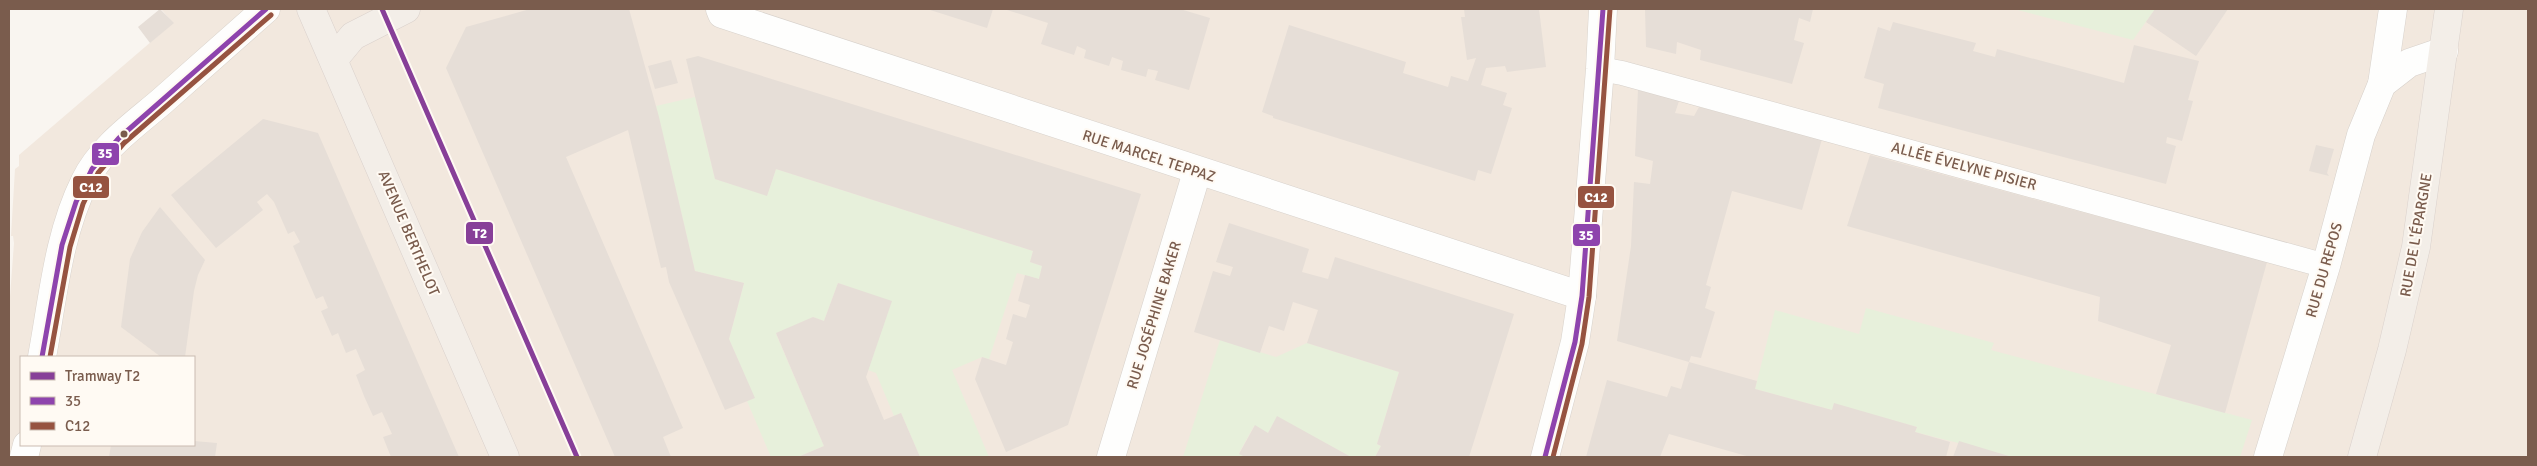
<svg xmlns="http://www.w3.org/2000/svg" width="2537" height="466" font-family="Signika,sans-serif">
<rect width="100%" height="100%" fill="#f9f5f0"/>
<!-- residential -->
<path fill="#f2e8de" fill-rule="evenodd" d="M161 9H2528V457H9V310L14 243 13 236H11L15 169 19 166V155L173 23ZM21 357H194V445H21Z"/>
<!-- green -->
<g fill="#e7f0db">
<path d="M2014 9H2155L2133 40Z"/>
<path d="M695 97 715 179 767 195 776 169 1033 251 1030 262 1042 266 1039 279 1017 273 989 359 982 357 952 370 989 457H920L901 413 894 416 876 373 868 370 891 302 838 283 824 321 813 317 776 334 824 446 798 457H771L747 401 754 398 729 339 744 283 695 271 656 106Z"/>
<path d="M1866 308 1994 343 1991 350 2252 420 2240 457H2013L1915 432 1917 427 1834 404 1832 410 1755 389 1775 310 1859 334Z"/>
<path d="M1220 340 1276 357 1307 343 1399 372 1377 444 1381 446 1375 457H1351L1277 417 1268 433 1254 426 1239 453 1245 457H1183Z"/>
</g>
<!-- building -->
<g fill="#e6ded7">
<path d="M160 9 174 23 150 43 138 27Z"/>
<path d="M530 9H629L659 117 695 271 744 283 729 339 755 398 725 410 669 282 666 267 661 268 628 130 566 157 683 428 663 437 671 457H615L446 68 466 27Z"/>
<path d="M927 9H993L987 28Z"/>
<path d="M1004 9H1180L1210 18 1189 90 1155 80 1158 71 1148 69 1146 77 1121 70 1123 61 1112 57 1109 66 1084 58 1086 50 1077 46 1074 55 1041 44 1048 23Z"/>
<path d="M1464 9H1539L1546 67 1507 72 1505 66 1486 68 1481 85 1507 93 1503 105 1512 108 1491 174 1478 170 1475 181 1273 118V116L1262 112 1289 25 1406 62 1403 73 1448 87 1451 76 1468 81 1476 58 1467 60 1461 17H1465Z"/>
<path d="M1645 9H1813L1810 22 1799 18 1794 40 1804 43 1792 84 1700 60 1701 50 1677 42 1676 54 1646 47Z"/>
<path d="M2155 9H2228L2196 56 2146 22Z"/>
<path d="M1893 22 1976 43 1973 51 1995 57 1997 49 2124 83 2134 45 2199 61 2188 100 2193 101 2182 141 2167 137 2166 143 2176 146 2166 184 1878 108 1884 84 1864 78 1878 27 1890 31Z"/>
<path d="M698 56 1141 194 1068 425 1006 452 975 379 982 357 1006 365 1013 342 1006 339 1013 314 1026 318 1030 305 1018 301 1025 275 1039 279 1042 266 1030 262 1033 251 776 169 767 196 715 179 686 59Z"/>
<path d="M671 60 678 83 655 89 648 66Z"/>
<path d="M1638 90 1679 101 1675 113 1694 116 1699 107 1822 139 1802 210 1732 191 1706 285 1711 287 1705 308 1715 312 1701 358 1691 356 1689 362 1757 381 1755 389 1832 410 1834 403 1917 427 1915 432 1950 442 1946 457H1750L1669 434 1660 457H1586L1607 380 1667 397 1671 386 1681 389 1689 362 1617 341 1631 246 1634 182 1650 184 1653 161 1635 156Z"/>
<path d="M263 119 318 133 459 457H391L383 437 392 434 382 412 373 416 364 396 356 375 365 370 356 349 346 353 338 333 332 336 321 311 328 308 323 296 316 299 293 246 300 242 294 231 288 234 274 202 267 194 257 202 263 210 216 248 171 195Z"/>
<path d="M2316 145 2334 149 2327 173 2329 176 2309 171Z"/>
<path d="M1870 155 2267 262 2225 413 2156 394 2171 345 2098 321 2100 297 1847 226Z"/>
<path d="M160 207 205 260 198 275 194 291 185 357H161L121 327 130 259 142 232Z"/>
<path d="M1229 223 1309 249 1302 272 1328 279 1335 257 1514 314 1469 457H1375L1381 446 1377 444 1399 372 1307 343 1318 310 1293 302 1284 331 1269 326 1260 353 1194 332 1213 271 1230 276 1233 267 1216 262Z"/>
<path d="M838 283 892 301 866 377 884 420 901 413 920 457H798L824 446 776 333 813 317 824 321Z"/>
<path d="M1277 416 1351 457H1245L1239 454 1255 425 1268 433Z"/>
<path d="M194 441 217 443 215 457H109L111 445H194Z"/>
<path d="M1959 441 2012 457H1953Z"/>
</g>
<g fill="none" stroke-linecap="round" stroke-linejoin="round">
<defs>
<path id="pedestrian" d="M1600 69 1622 73 2326 266"/>
<g id="minor">
<path d="M720 9 722 14 1582 296"/>
<path d="M2382 84 2393 9"/>
<path d="M1111 457 1197 172"/>
<path d="M2268 457 2326 266 2361 135 2382 84 2409 63 2444 51"/>
</g>
<g id="secondary">
<path d="M42 357C53 298 58 235 85 181 101 148 134 125 161 102 196 71 231 40 266 9"/>
<path d="M24 457 27 445"/>
<path d="M1545 457 1575 342 1582 296 1600 69 1603 9"/>
</g>
<g id="primary">
<path d="M311 9 505 457"/>
<path d="M334 59 353 36 406 9"/>
<path d="M2362 457 2392 350 2416 247 2449 9"/>
</g>
</defs>
<!-- pedestrian casing -->
<use href="#pedestrian" stroke="#d7d1cb" stroke-width="25"/>
<!-- minor casing -->
<use href="#minor" stroke="#d7d1cb" stroke-width="29"/>
<!-- secondary casing -->
<use href="#secondary" stroke="#d9d2cb" stroke-width="29"/>
<!-- primary casing -->
<use href="#primary" stroke="#dad1cc" stroke-width="29"/>
<!-- pedestrian -->
<use href="#pedestrian" stroke="#fefefd" stroke-width="24"/>
<!-- minor -->
<use href="#minor" stroke="#fefefd" stroke-width="28"/>
<!-- secondary -->
<use href="#secondary" stroke="#fefefd" stroke-width="28"/>
<!-- primary -->
<use href="#primary" stroke="#f3eee8" stroke-width="28"/>
<defs>
<g id="bus-1">
<path d="M42 357 62 245 76 202 92 169 119 138 266 9"/>
<path d="M1545 457 1575 342 1582 296 1603 9"/>
</g>
<g id="bus-2">
<path d="M50 357 70 247 83 204 98 173 124 143 271 15"/>
<path d="M1553 457 1582 344 1589 297 1610 9"/>
</g>
</defs>
<!-- bus-1 casing -->
<use href="#bus-1" stroke="#fffaf3" stroke-width="9"/>
<!-- bus-2 casing -->
<use href="#bus-2" stroke="#fffaf3" stroke-width="9"/>
<!-- bus-1 -->
<use href="#bus-1" stroke="#8e44ad" stroke-width="5"/>
<!-- bus-2 -->
<use href="#bus-2" stroke="#965340" stroke-width="5"/>
<defs>
<path id="tram-1" d="M382 9 577 457"/>
</defs>
<!-- tram-1 casing -->
<use href="#tram-1" stroke="#fffaf3" stroke-width="9"/>
<!-- tram-1 -->
<use href="#tram-1" stroke="#873f98" stroke-width="5"/>
</g>
<!-- markers -->
<circle fill="#7a5c4d" stroke="#fffaf3" stroke-width="2" cx="124" cy="134" r="4.5"/>
<g text-anchor="middle" stroke-width="4" stroke-linejoin="round" paint-order="stroke">
<!-- street labels -->
<g font-size="15" fill="#7a5c4d" stroke="#fffaf3">
<text transform="translate(1149 156) rotate(18)" y="5">RUE MARCEL TEPPAZ</text>
<text transform="translate(1964 166) rotate(15)" y="5">ALLÉE ÉVELYNE PISIER</text>
<text transform="translate(409 233) rotate(67)" y="5">AVENUE BERTHELOT</text>
<text transform="translate(2416 235) rotate(-80)" y="5">RUE DE L'ÉPARGNE</text>
<text transform="translate(2324 270) rotate(-74)" y="5">RUE DU REPOS</text>
<text transform="translate(1154 315) rotate(-73)" y="5">RUE JOSÉPHINE BAKER</text>
</g>
</g>
<g stroke="#fffaf3" stroke-width="2">
<rect x="91" y="142" width="29" height="24" rx="5" fill="#8e44ad"/>
<rect x="72" y="175" width="38" height="24" rx="5" fill="#965340"/>
<rect x="1577" y="185" width="38" height="24" rx="5" fill="#965340"/>
<rect x="465" y="221" width="29" height="24" rx="5" fill="#873f98"/>
<rect x="1572" y="223" width="29" height="24" rx="5" fill="#8e44ad"/>
</g>
<g font-size="14" text-anchor="middle" font-weight="bold" fill="#fff">
<text x="105" y="158">35</text>
<text x="91" y="192">C12</text>
<text x="1596" y="202">C12</text>
<text x="480" y="238">T2</text>
<text x="1586" y="240">35</text>
</g>
<!-- border -->
<rect width="2537" height="466" fill="none" stroke="#7a5c4d" stroke-width="20"/>
<!-- legend -->
<rect x="20" y="356" width="175" height="90" fill="#fffaf3" stroke="#cabbb1"/>
<rect x="30" y="372" width="25" height="8" fill="#873f98" stroke="#cabbb1"/>
<text x="65" y="381" font-size="15" fill="#7a5c4d">Tramway T2</text>
<rect x="30" y="397" width="25" height="8" fill="#8e44ad" stroke="#cabbb1"/>
<text x="65" y="406" font-size="15" fill="#7a5c4d">35</text>
<rect x="30" y="422" width="25" height="8" fill="#965340" stroke="#cabbb1"/>
<text x="65" y="431" font-size="15" fill="#7a5c4d">C12</text>
</svg>
